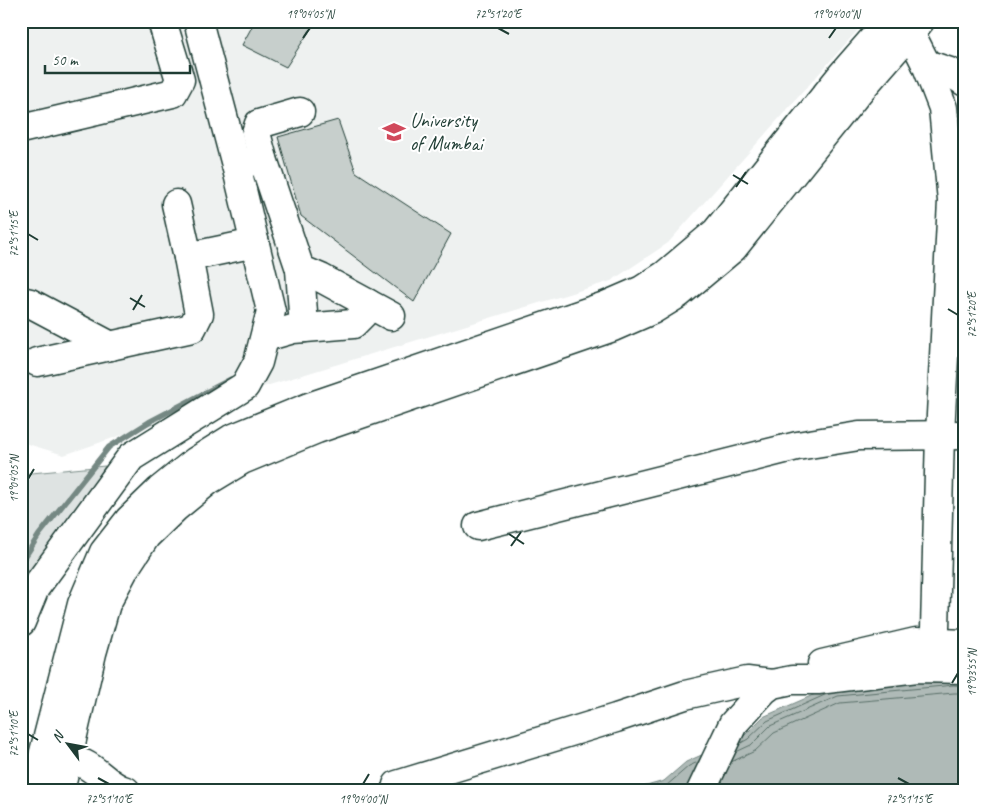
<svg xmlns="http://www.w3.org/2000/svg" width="986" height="812" font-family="Caveat,sans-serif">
<rect width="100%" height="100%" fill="#fff"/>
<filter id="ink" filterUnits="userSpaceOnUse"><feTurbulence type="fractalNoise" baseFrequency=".02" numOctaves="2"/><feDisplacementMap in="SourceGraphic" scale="10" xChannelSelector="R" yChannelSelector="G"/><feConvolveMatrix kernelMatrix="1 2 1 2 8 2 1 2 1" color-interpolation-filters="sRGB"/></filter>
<g filter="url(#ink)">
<!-- built -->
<path fill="#eef1f0" d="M21 21H866L668 243 611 281 240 394 64 455 21 442Z"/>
<!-- green -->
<path fill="#dee3e2" stroke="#7e908b" d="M105 466 21 601V474Z"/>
<!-- water -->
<path fill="#afbab7" stroke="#758883" d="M965 675V791H629L664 781 686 762 744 736 763 717 836 685Z"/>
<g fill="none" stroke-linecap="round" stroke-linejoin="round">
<!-- shore -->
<g stroke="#596f68" stroke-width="1">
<path d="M741 743 748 739 767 721 827 694"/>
<path d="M736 752 751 745 770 726 838 696 954 685 965 686"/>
<path d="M731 762 755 751 774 733 840 703 954 693H965"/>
<path d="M648 791 666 786 689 766 698 762"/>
</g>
<!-- stream -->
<path stroke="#758883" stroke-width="5.5" d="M21 563 39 535 109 447 149 422 231 379"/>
</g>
<!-- building -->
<g fill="#c7cfcc" stroke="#1f3d34">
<path d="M255 21H316L286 67 242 45Z"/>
<path d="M338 120 356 172 451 234 414 302 301 216 278 137Z"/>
</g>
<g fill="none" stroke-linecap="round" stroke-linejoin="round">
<defs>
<g id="minor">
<path d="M902 21 910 32 926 64 943 108 952 201 940 434 934 668"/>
<path d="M926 64 950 72 965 82"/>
<path d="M21 129 173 93 180 80 162 21"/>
<path d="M263 159 256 133 259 124 300 112"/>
<path d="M236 165 263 159 300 269 321 278 391 316"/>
<path d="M176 204 188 257"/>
<path d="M300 269 304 328"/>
<path d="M21 301 30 303 111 346"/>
<path d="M265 337 293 329 353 324 363 314 367 303"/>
<path d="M37 362 192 328 199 314 188 257 255 243"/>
<path d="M478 526 797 446 859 436 965 435"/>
<path d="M21 622 35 588 131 457 245 386 258 362 271 311 236 165 198 21"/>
<path d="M822 664 916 642 965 644"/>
<path d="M68 760C73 761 79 762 84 764 99 771 109 787 126 791"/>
<path d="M397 785 616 718 685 695 747 681 772 684"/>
<path d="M34 791 82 604 104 552 129 520 160 490 196 461 231 439 309 407 605 306 642 290 665 275 716 232 841 76 889 21"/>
<path d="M60 791 92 653 106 604 125 568 146 536 175 508 209 480 242 460 317 429 613 327 652 310 678 294 733 248 859 91 920 21"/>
<path d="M701 791 733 724 764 690 772 684 792 680H818L917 668 965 669"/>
</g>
</defs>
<!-- minor casing -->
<use href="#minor" stroke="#1f3d34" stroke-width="31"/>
<!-- minor -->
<use href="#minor" stroke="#fff" stroke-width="28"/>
</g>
</g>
<!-- ticks -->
<path fill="none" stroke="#1f3d34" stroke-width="2" d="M498 28 509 34M303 38 310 28M829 38 836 28M733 175 748 184M736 187 746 172M28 234 38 240M130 298 145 307M948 309 958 315M133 310 142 295M28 479 34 469M509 534 524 544M511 546 521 532M952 683 958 673M28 734 38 740M98 778 109 784M898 778 909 784M363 784 369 774"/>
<!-- icons -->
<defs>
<symbol id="university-bare" viewBox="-9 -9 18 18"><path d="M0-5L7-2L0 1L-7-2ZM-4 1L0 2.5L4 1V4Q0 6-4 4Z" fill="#d1495b" stroke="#fff" stroke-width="2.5" paint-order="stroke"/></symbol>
</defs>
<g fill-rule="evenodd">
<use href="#university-bare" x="378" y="116" width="32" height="32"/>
</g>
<g text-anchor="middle" stroke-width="4" stroke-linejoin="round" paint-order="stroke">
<!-- poi labels -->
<g font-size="20" fill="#1f3d34" stroke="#fff" text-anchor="start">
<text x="410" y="127">University<tspan x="410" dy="23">of Mumbai</tspan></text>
</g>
</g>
<!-- margin -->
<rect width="986" height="812" fill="none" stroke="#fff" stroke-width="55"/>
<!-- north arrow -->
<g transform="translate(68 744) rotate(302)" stroke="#ffffff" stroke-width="4" paint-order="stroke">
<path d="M0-4L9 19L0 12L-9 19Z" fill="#1f3d34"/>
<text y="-8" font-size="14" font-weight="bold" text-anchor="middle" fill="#1f3d34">N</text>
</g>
<!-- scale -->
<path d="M45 65v8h145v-8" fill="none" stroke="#1f3d34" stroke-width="2.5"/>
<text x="52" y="65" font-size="15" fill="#1f3d34" stroke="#ffffff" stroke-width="4" paint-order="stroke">50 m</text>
<rect x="28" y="28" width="930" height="756" fill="none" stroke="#1f3d34" stroke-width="2"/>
<g font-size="12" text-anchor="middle" fill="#1f3d34">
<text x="310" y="18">19°04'05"N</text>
<text x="498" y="18">72°51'20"E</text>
<text x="836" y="18">19°04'00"N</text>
<text transform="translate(14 234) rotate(-90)" y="4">72°51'15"E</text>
<text transform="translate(972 315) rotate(-90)" y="4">72°51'20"E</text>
<text transform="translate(14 479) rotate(-90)" y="4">19°04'05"N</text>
<text transform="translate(972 673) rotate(-90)" y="4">19°03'55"N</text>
<text transform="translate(14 734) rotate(-90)" y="4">72°51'10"E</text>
<text x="109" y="803">72°51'10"E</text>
<text x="363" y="803">19°04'00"N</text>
<text x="909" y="803">72°51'15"E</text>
</g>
</svg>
